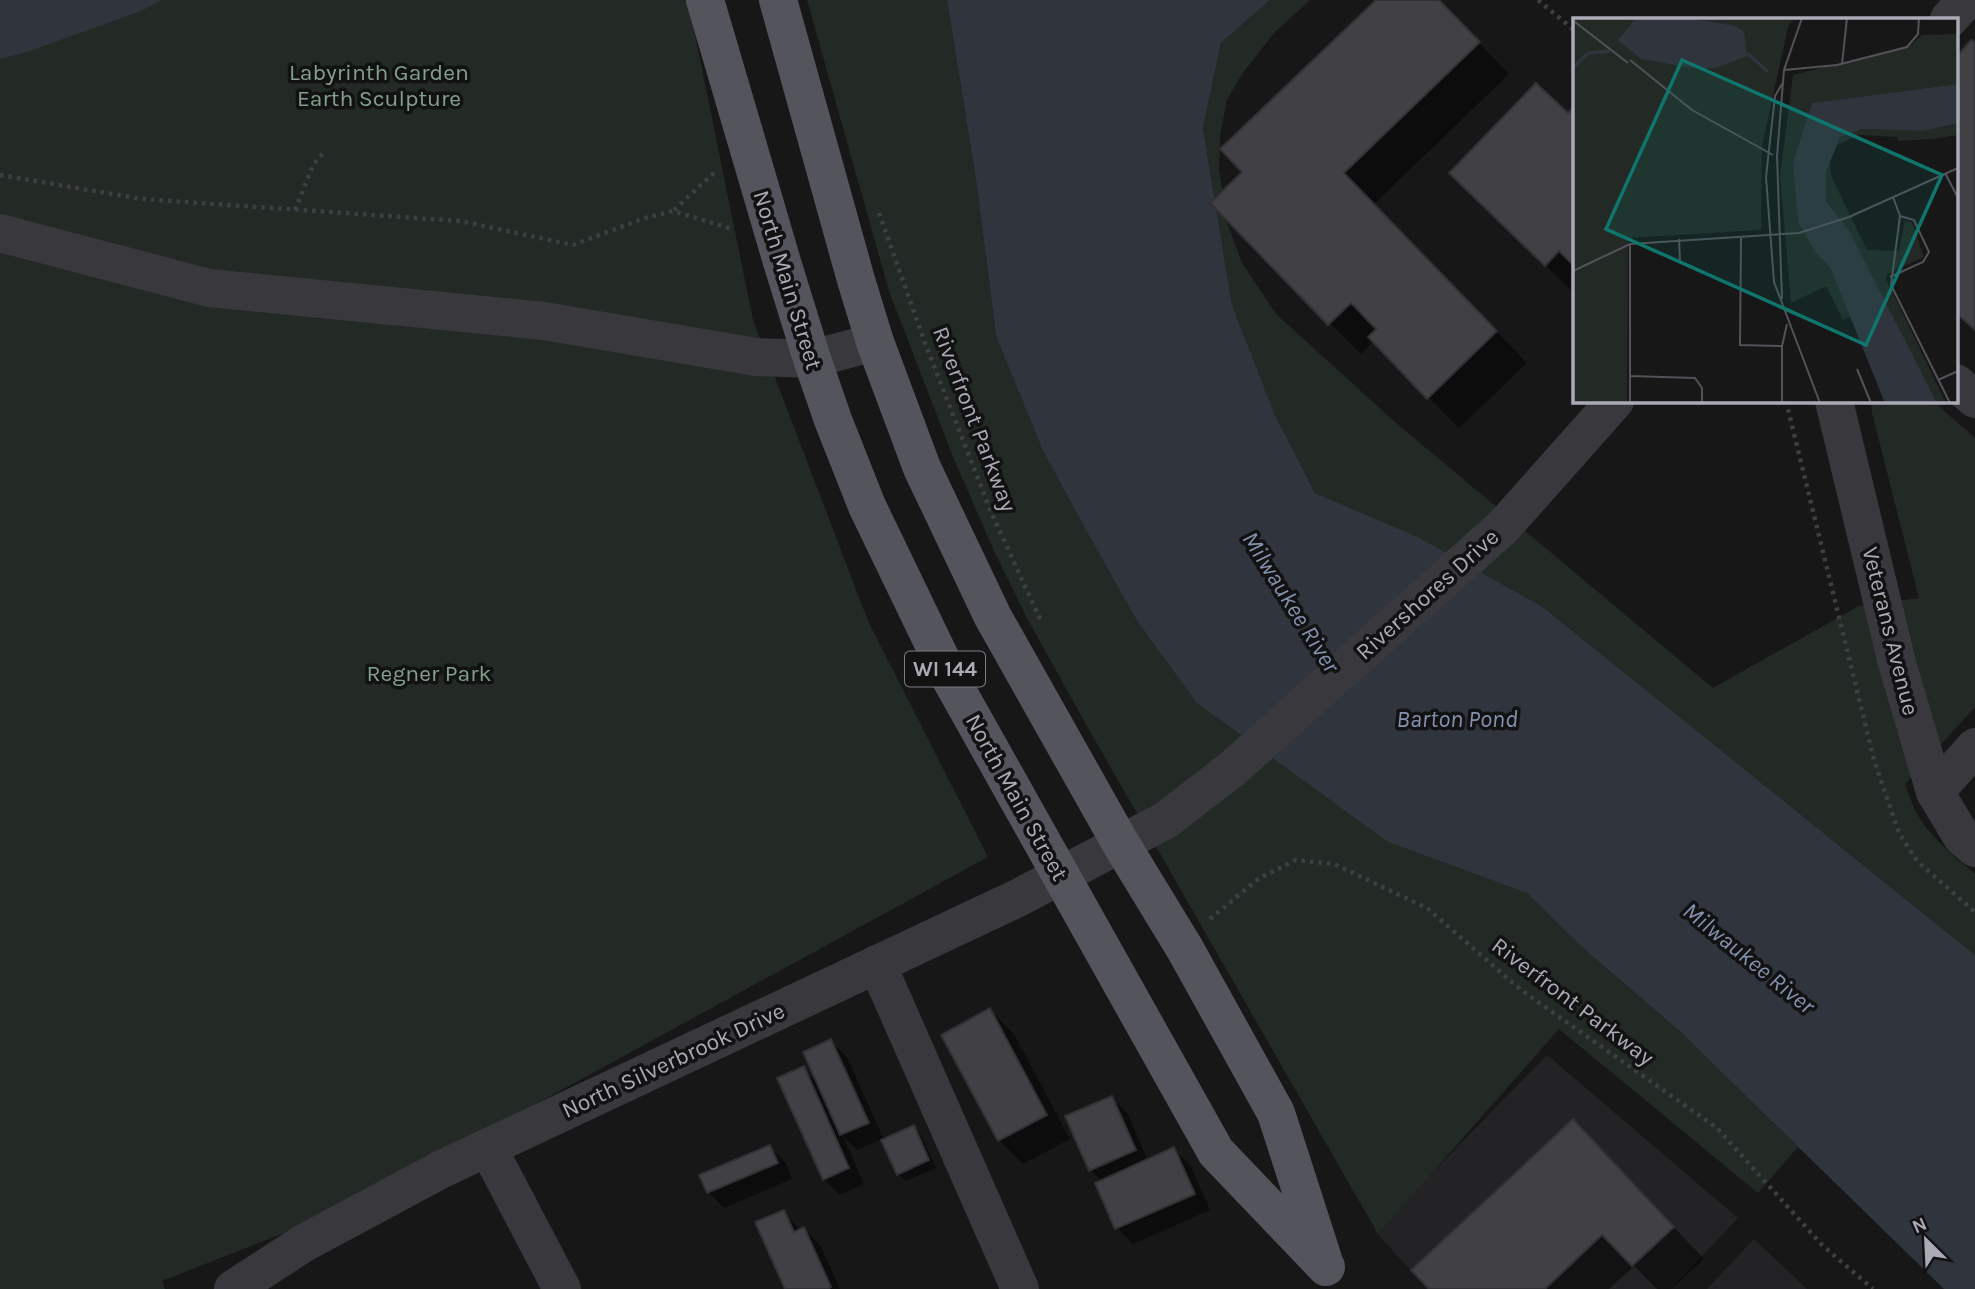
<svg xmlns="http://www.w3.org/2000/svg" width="1975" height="1289" font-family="Karla,sans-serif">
<rect width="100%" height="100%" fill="#171718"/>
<!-- built -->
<g fill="#232325">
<path d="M1547 1055 1738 1218 1671 1289H1427L1375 1231Z"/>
<path d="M1754 1239 1807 1289H1707Z"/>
</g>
<!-- green -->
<g fill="#232a25">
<path d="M0 0H688L753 320 868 621 988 857 340 1211 162 1281 165 1289H0Z"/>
<path d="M807 0H947L977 186 996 336 1043 451 1136 619 1388 842 1527 893 1583 948 1675 1027 1798 1147 1758 1193 1559 1029 1378 1234 1088 728 1028 620 994 551 953 457 889 291Z"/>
<path d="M1270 0H1310L1274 33 1242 74 1227 100 1220 136 1219 169 1228 225 1242 263 1276 314 1396 423 1713 688 1859 606 1919 598 1872 413 1871 401H1933L1975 438V707L1905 784C1908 792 1911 801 1915 810 1928 836 1953 855 1975 874V955L1543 607 1418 537 1315 493 1275 415 1232 305 1203 128 1221 43Z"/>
</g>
<!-- water -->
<g fill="#30343d">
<path d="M0 0H162L141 11 27 52 0 59Z"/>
<path d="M947 0H1270L1221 43 1203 128 1232 305 1275 415 1315 493 1418 537 1543 607 1975 955V1289H1944L1675 1027 1583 948 1527 893 1388 842 1196 702 1136 619 1090 537 1043 451 996 336 977 186Z"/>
</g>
<!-- shadow -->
<g fill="#0007">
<path d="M1378 0H1438L1509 74 1373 205 1527 363 1459 428 1374 341 1361 354 1330 323 1245 172Z"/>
<path d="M1971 43 1975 44V331L1956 312V60Z"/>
<path d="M1574 110V293L1482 204Z"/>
<path d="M990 1010 1014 1034 1070 1139 1023 1164 999 1140Z"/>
<path d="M831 1041 847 1057 884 1140 914 1127 921 1135 936 1168 906 1181 898 1174 883 1139 857 1150 843 1136 864 1184 840 1195 824 1179 803 1068 818 1083Z"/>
<path d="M1112 1098 1128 1114 1148 1161 1174 1149 1190 1165 1210 1210 1133 1244 1117 1228 1102 1181 1090 1170Z"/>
<path d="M770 1147 786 1163 792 1179 724 1208 708 1192Z"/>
<path d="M1604 1153 1704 1259 1671 1289H1657L1634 1266 1609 1289H1431Z"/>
<path d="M783 1212 801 1231 804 1229 820 1245 840 1289H787Z"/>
</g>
<!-- building -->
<g fill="#414145" stroke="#323134" stroke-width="2">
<path d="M1376 0H1439L1480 42 1344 173 1497 331 1427 399 1368 337 1376 329 1351 303 1328 325 1210 203 1242 172 1220 149Z"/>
<path d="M1971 40 1975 42V330L1956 313V57Z"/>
<path d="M1536 83 1568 113 1574 107V266L1559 251 1545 266 1449 173Z"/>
<path d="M990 1008 1047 1115 998 1141 941 1035Z"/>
<path d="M831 1039 869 1123 840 1135 803 1052Z"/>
<path d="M804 1066 849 1168 823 1180 777 1078Z"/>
<path d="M1112 1096 1136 1150 1089 1171 1065 1116Z"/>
<path d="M1573 1119 1674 1227 1632 1266 1602 1235 1545 1289H1429L1411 1270Z"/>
<path d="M914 1125 929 1160 897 1175 881 1140Z"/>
<path d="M770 1145 778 1163 707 1193 699 1175Z"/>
<path d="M1174 1147 1195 1194 1115 1229 1095 1183Z"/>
<path d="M784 1210 794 1232 804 1227 831 1287 828 1289H785L755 1222Z"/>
</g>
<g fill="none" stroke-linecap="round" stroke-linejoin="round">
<!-- path -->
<g stroke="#3e3e44" stroke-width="4.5" stroke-dasharray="3.5 5" stroke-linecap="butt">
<path d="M1538 0 1574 30"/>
<path d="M0 175 142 199 460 221 573 245 645 218 673 211 732 229"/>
<path d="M295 210 313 165 324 152"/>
<path d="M674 210 716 171"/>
<path d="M879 213 925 343 991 512 1041 621"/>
<path d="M1786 401 1874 760 1899 833 1917 861 1975 912"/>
<path d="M1210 919 1258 879 1296 860 1334 864 1427 908 1521 990 1717 1128 1822 1245 1873 1289"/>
</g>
<!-- minor -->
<g stroke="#38383d" stroke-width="38">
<path d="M1949 19 1966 0"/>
<path d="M0 233 209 288 544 321 756 357 812 359 875 342"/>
<path d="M1956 383 1975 399"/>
<path d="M1834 401 1897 663 1935 792 1962 837 1975 848"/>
<path d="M1935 792 1975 747"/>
<path d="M877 964 1020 1289"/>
<path d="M488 1148 562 1289"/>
<path d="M233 1289 304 1243 442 1169 1018 898 1166 820 1232 769 1504 526 1615 401"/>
</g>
<!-- major -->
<g stroke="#54545c" stroke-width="38">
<path d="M705 0 782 262 812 359 833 420 867 506 949 676 1216 1152 1326 1267"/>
<path d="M778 0 856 280 875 342 922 468 993 617 1121 844 1185 949 1276 1113 1323 1259"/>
</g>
</g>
<g text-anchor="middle" stroke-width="7" stroke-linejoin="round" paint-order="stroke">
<!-- shield labels -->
<rect fill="#121213" stroke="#7c7d86" stroke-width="2" x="905" y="651.5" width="80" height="35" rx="5"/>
<g font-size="21" font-weight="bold" fill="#aaabb7">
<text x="945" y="676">WI 144</text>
</g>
<!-- park labels -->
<g font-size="23" fill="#83a08b" stroke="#121213">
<text x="379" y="80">Labyrinth Garden<tspan x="379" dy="26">Earth Sculpture</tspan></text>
<text x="429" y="681">Regner Park</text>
</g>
<!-- street labels -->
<g font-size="23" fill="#aaabb7" stroke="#121213">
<text transform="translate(788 280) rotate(73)" y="8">North Main Street</text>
<text transform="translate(975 419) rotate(69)" y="8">Riverfront Parkway</text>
<text transform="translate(1427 594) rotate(-42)" y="8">Rivershores Drive</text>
<text transform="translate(1891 631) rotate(76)" y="8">Veterans Avenue</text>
<text transform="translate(1017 797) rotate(61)" y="8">North Main Street</text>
<text transform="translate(1573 1001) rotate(37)" y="8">Riverfront Parkway</text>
<text transform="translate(673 1060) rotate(-25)" y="8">North Silverbrook Drive</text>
</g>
<!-- water labels -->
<g font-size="24" font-style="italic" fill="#8491af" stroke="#121213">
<text transform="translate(1291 602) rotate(58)" y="8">Milwaukee River</text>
<text x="1457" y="727">Barton Pond</text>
<text transform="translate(1749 958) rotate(39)" y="8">Milwaukee River</text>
</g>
</g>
<!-- overview -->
<g transform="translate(1573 18)">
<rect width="385" height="385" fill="#171718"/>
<path d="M0 0H221L215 9 189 128 188 212 55 220 54 385H0ZM385 16V66L239 85 220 144 242 234 257 248 278 298 270 302 253 268 218 285 207 158 220 57 338 27 349 17ZM385 105V117L360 121 325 123 324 119 285 117 264 127 257 143 258 158 294 232 326 233 332 203 339 205 351 239 314 256 313 261 373 385H364L276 212 253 183V154L259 129 267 119 290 111 351 113Z" fill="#232a25"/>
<path d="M63 0H115L162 8 171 14 174 38 143 50 126 51 68 41 45 22ZM385 66V105L351 113 290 111 267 119 253 154V183L276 212 364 385H312L257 249 242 234 225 204 220 144 239 85Z" fill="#30343d"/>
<path fill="none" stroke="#30343d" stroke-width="3.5" d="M174 35 195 54M0 50 15 35 37 33"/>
<path fill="none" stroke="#525258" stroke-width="2" d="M2 4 55 45M57 42 119 92 200 137M269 46 274 0M211 52 264 47 334 29 345 16 346 0M209 66 202 78 193 159 201 264 247 385M372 155 385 180M320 179 327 198 318 267 377 385M168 220 167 327 209 328M106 221 107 244M0 253 57 226 226 215 276 199 385 150M317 259 350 244 356 234 341 202 327 198M209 281 204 138 211 52 229 0M284 351 298 385M57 358 122 360 129 370V385M365 362 385 353M57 385V226M209 385V328L214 306"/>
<path fill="#0f766e" fill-opacity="0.15" stroke="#0f766e" stroke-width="3.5" d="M109 42 369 157 293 327 33 211Z"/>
<rect width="385" height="385" fill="none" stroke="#aaabb7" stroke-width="3.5"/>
</g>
<!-- north arrow -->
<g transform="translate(1926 1240) rotate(336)" stroke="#121213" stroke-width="5" paint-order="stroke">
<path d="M0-5L12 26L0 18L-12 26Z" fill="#aaabb7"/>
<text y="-10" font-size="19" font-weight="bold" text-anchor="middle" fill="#aaabb7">N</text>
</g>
</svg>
